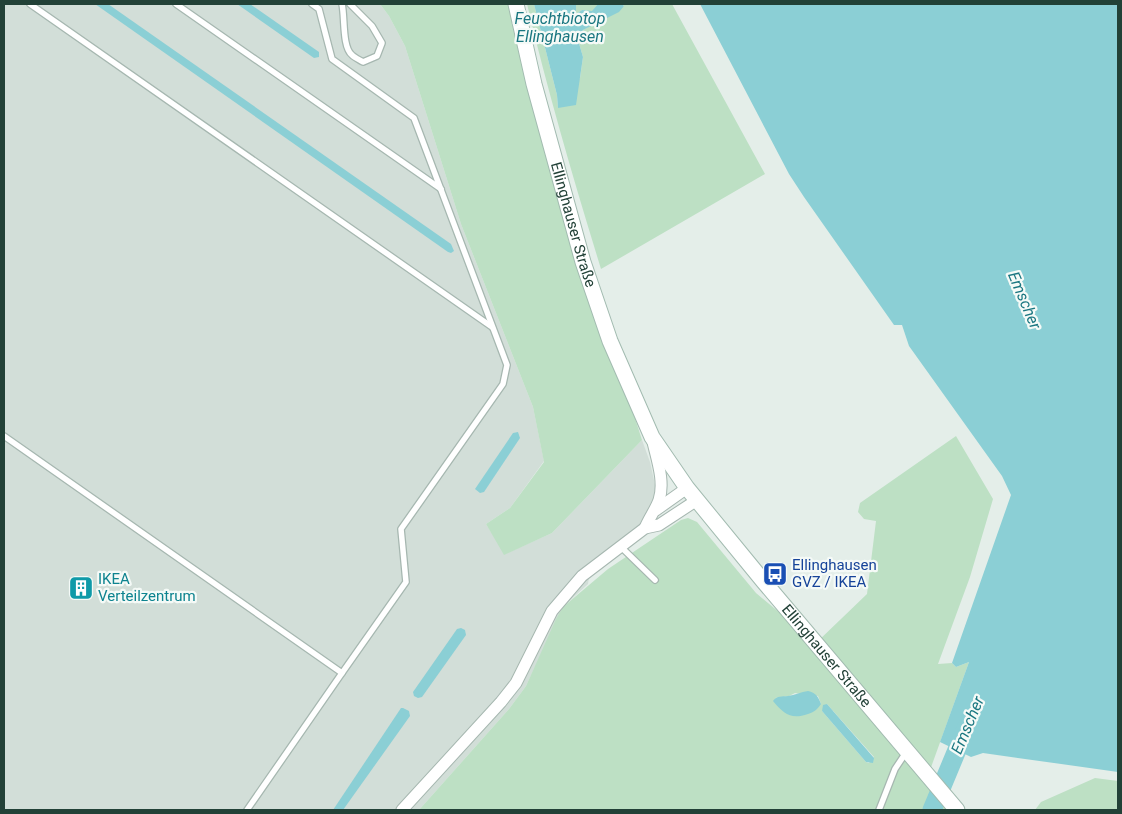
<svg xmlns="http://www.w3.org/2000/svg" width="1122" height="814" font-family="Roboto,sans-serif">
<rect width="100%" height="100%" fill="#e4eee9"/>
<!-- built -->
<path fill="#d2ded8" d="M4 4H380L389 16 405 46 461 224 533 407 544 461 510 508 486 524 505 554 552 533 642 440 650 462 657 494 642 527 591 565 588 584 563 607 526 686 509 709 419 810H4Z"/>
<!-- green -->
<g fill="#bde0c4" fill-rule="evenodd">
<path d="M380 4H516L610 341 642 440 552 533 504 555 486 524 510 508 544 462 533 407 461 224 405 46 389 16Z"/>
<path d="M527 4H534L557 95 558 108 580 78 583 57 578 40 583 30 624 6 622 4H672L765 174 601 269C574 181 548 93 527 4Z"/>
<path d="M576 4H598L592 12 582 10 576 14Z"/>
<path d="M956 436 993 499 970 577 938 664 952 663 956 667 969 662 925 784 954 810H419L509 709 526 686 556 619 563 607 608 569 681 520 688 518 697 522 756 593 816 643 867 594 876 521 864 519 858 512 860 503ZM795 693 818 696 821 704 775 698 789 696ZM827 704 874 757 869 763 866 762 822 711Z"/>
<path d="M1095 778 1118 781V810H1035L1041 802Z"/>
</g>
<!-- water -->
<g fill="#8bcfd5">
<path d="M95 4H108L451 244 454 251 451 253 448 252Z"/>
<path d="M237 4H250L319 52V57L314 58Z"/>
<path d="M534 4H576V14L582 10 592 11 598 4H622L624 6 619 12 583 30 578 40 583 57 576 105 558 108 557 95Z"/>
<path d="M700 4H1118V772L983 753 971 757 940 742 969 662 956 667 952 663 1011 495 1002 476 909 346 902 325H894L804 197 789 174Z"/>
<path d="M518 432 520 438 484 492 480 493 475 489 513 433Z"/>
<path d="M461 628 465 630 466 635 422 697 418 698 414 696 413 692 457 629Z"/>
<path d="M808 691C816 693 818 696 821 704 817 710 814 712 808 714 791 720 784 714 773 701 778 695 781 697 788 696 795 695 801 692 808 691Z"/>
<path d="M827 704 874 758 873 763 866 762 822 711 823 705Z"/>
<path d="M401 708H403L409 711 410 716 343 810H333Z"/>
</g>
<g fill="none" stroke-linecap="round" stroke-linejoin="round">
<!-- river -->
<path stroke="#8bcfd5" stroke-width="19" d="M932 810 967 726"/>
<defs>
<g id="service">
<path d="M30 4 492 327"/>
<path d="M176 4 441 189"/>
<path d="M312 4 319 9 332 59 414 118 507 365 503 384 401 529 406 582 342 673"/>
<path d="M342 4C345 17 342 47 352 55 355 58 360 60 363 62L377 56 382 43 372 26 350 4"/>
<path d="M4 436 342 673 247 810"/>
<path d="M620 546 655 580"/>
<path d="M879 810 895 769 907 751"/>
</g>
<g id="minor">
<path d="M656 510 687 488"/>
<path d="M645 528C649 518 656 509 659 500 665 482 657 460 653 442"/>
<path d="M402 810 501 702 516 683 552 611 582 576 645 528 659 525 697 500"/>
</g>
<g id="secondary">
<path id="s1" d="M516 4 534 84 583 262 610 341 652 437 687 488 764 582 957 810"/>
</g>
</defs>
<!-- service casing -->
<use href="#service" stroke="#a6b7b0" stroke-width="8"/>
<!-- minor casing -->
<use href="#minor" stroke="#a6b7b0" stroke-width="13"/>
<!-- secondary casing -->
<use href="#secondary" stroke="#a2bbb0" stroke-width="17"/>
<!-- service -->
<use href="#service" stroke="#fff" stroke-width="5.5"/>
<!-- minor -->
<use href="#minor" stroke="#fff" stroke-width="11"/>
<!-- secondary -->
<use href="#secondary" stroke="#fff" stroke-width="15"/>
</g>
<!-- icons -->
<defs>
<symbol id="bus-square" viewBox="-11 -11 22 22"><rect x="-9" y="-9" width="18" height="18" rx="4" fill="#1a4fb4" stroke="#f5faf7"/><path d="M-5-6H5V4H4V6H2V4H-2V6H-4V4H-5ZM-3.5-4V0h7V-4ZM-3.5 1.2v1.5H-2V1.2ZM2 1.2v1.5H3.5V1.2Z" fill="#fff"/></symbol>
<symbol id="building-square" viewBox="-11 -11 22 22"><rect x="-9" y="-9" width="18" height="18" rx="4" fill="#0f9aa8" stroke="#f5faf7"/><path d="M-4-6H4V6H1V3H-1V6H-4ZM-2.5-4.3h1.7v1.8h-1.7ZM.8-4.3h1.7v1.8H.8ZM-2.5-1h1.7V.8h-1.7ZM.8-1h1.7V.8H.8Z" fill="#fff"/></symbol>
</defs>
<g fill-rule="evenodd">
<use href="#bus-square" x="761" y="560" width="28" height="28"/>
<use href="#building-square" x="67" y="574" width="28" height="28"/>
</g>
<g text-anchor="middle" stroke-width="4.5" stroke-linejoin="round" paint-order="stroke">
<!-- street labels -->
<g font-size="15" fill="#224137" stroke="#f5faf7">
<text dy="5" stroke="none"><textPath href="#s1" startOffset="228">Ellinghauser Straße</textPath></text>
<text dy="5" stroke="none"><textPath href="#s1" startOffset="735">Ellinghauser Straße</textPath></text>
</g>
<!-- transit labels -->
<g font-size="15" fill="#164399" stroke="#f5faf7" text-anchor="start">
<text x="792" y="570">Ellinghausen<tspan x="792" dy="17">GVZ / IKEA</tspan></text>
</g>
<!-- culture labels -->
<g font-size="15" fill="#0d838f" stroke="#f5faf7" text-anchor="start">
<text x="98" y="584">IKEA<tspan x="98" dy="17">Verteilzentrum</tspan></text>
</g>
<!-- water labels -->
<g font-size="16" font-style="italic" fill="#197680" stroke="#f5faf7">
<text x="560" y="24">Feuchtbiotop<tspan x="560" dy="18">Ellinghausen</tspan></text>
<text transform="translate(1025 300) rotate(67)" y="6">Emscher</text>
<text transform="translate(967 725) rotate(-67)" y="6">Emscher</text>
</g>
</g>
<!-- border -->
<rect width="1122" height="814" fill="none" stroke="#224137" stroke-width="10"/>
</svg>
